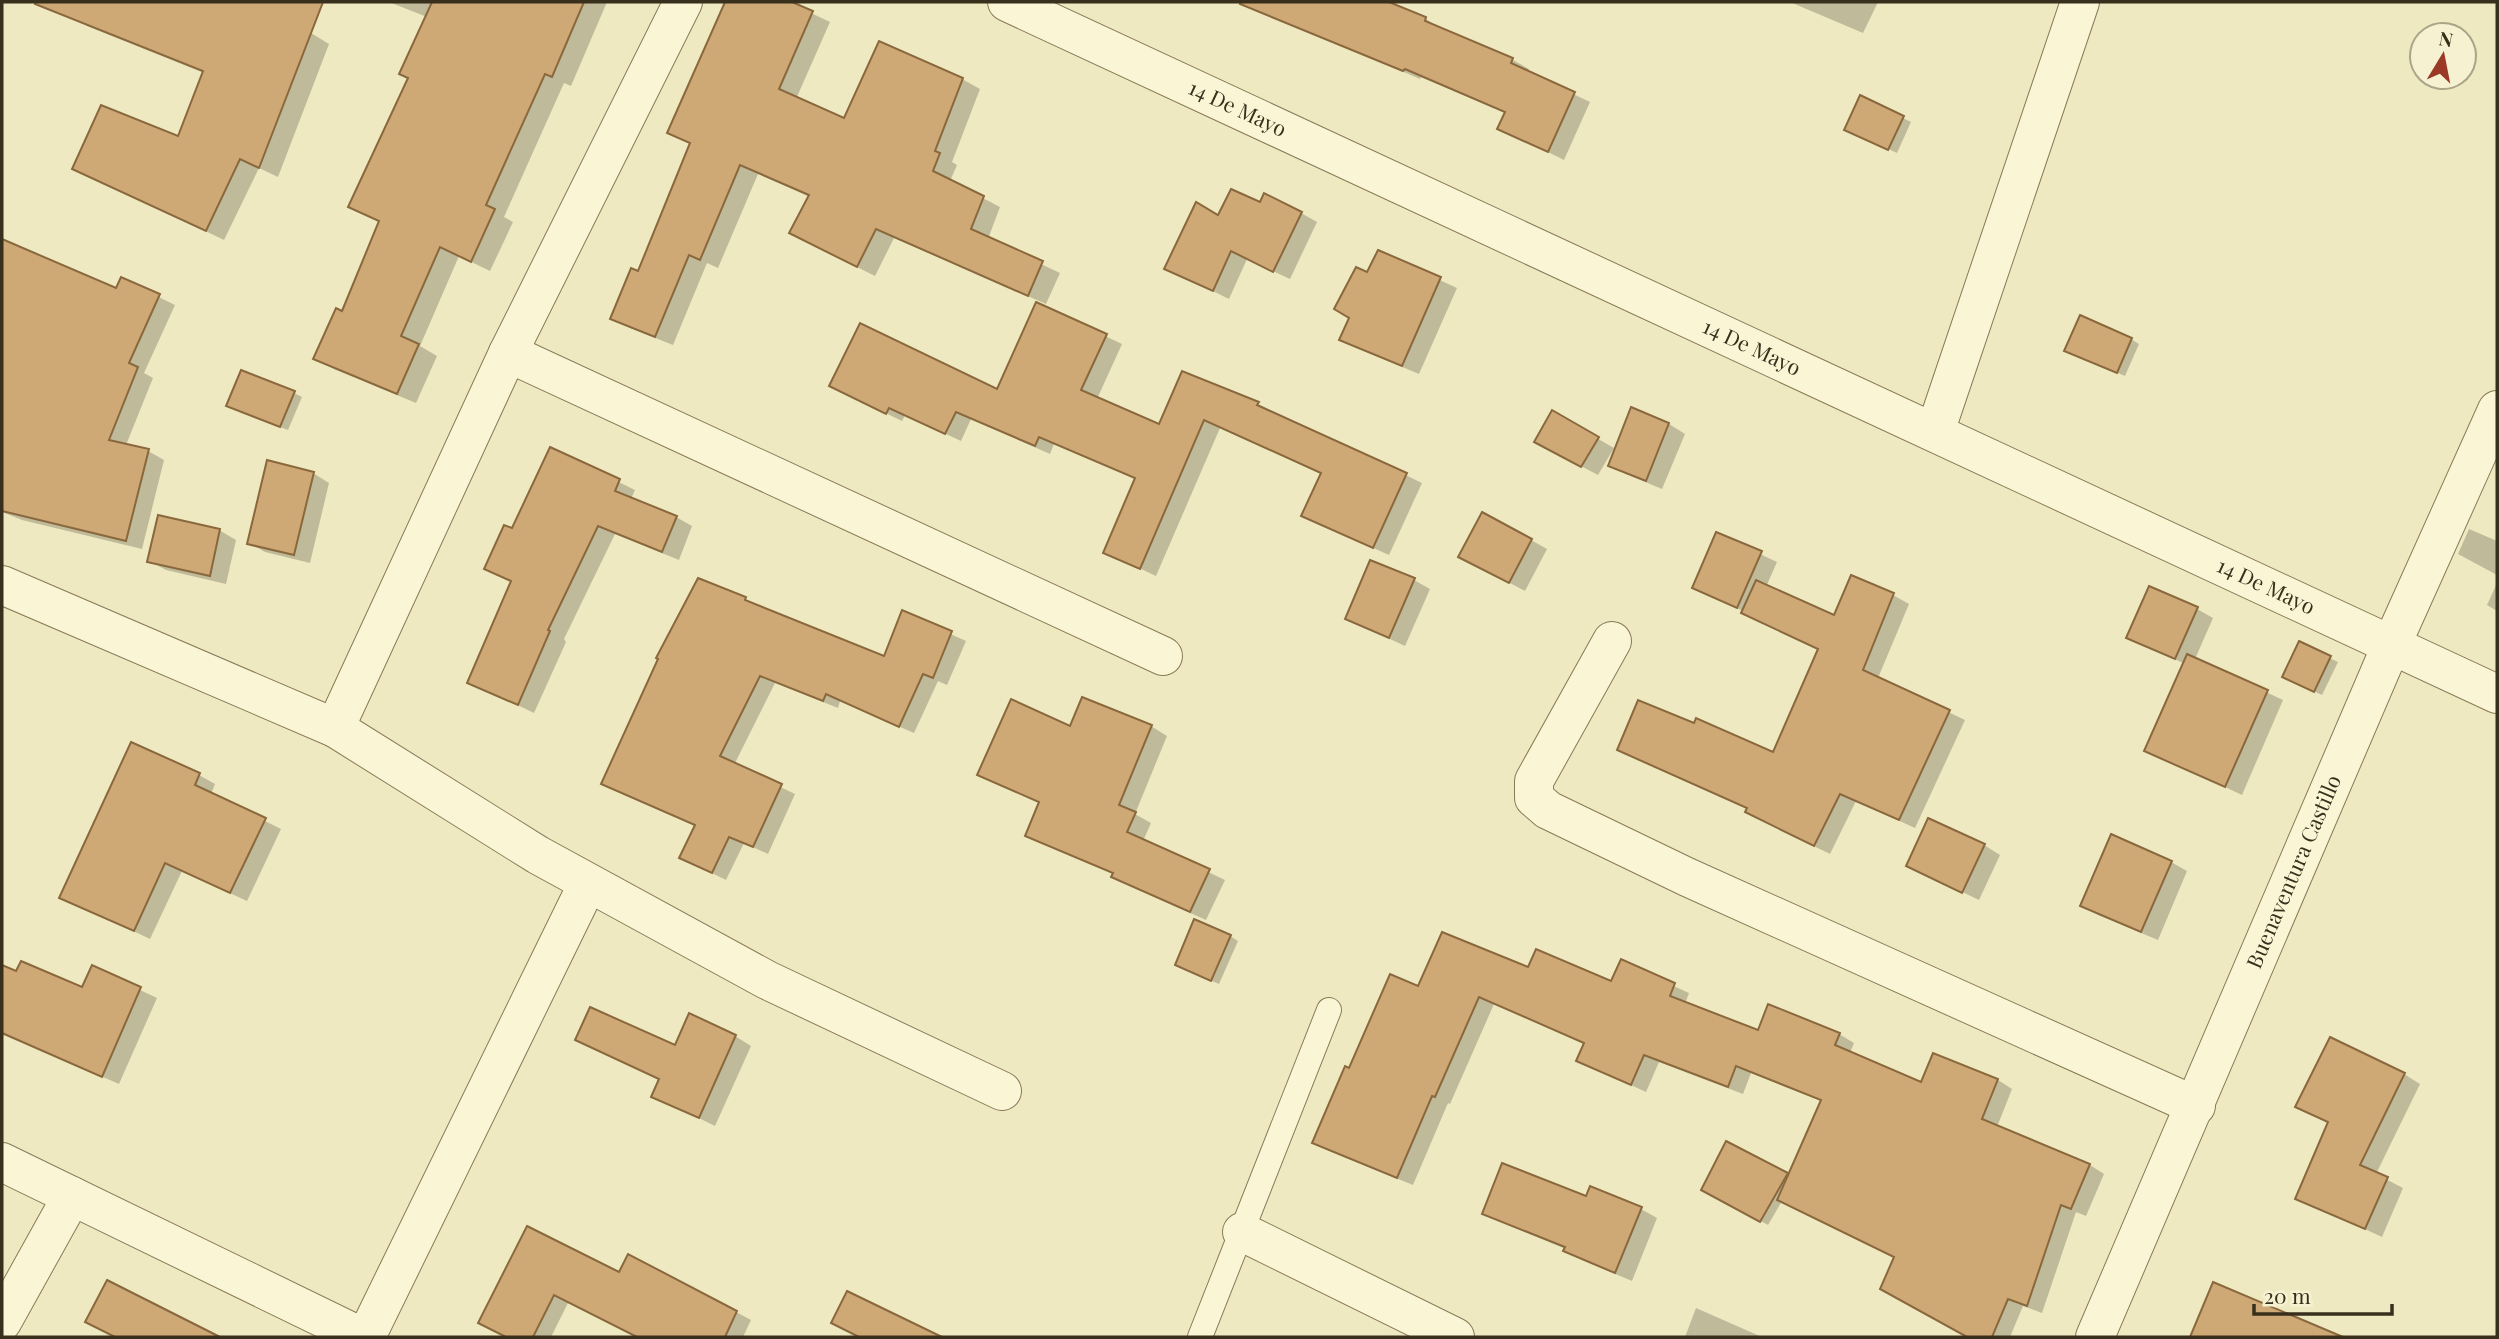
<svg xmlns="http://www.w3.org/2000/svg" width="2499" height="1339" font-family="'Playfair Display',serif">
<rect width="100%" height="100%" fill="#efe9c1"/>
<!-- shadow -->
<g fill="#0003">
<path d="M75 2H229L311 33 329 44 278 177 259 168 224 240 75 168 179 139 204 73 87 26 69 15Z"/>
<path d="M389 2H607L571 86 564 83 504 217 513 222 490 271 459 256 420 346 437 356 416 403 334 369 316 358 343 313 381 222 350 206 409 78 427 17Z"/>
<path d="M727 2H788L830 22 796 99 845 121 962 79 980 89 952 162 957 165 950 181 1000 207 988 239 1060 273 1046 304 894 238 875 276 809 243 810 197 758 174 718 268 707 263 673 345 630 328 613 318 639 273 691 144 669 132Z"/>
<path d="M1242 2H1381L1426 19 1441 29 1513 60 1529 69 1527 72 1590 102 1564 160 1499 128 1506 113 1421 77 1420 79Z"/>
<path d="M1790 2H1878L1863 33Z"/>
<path d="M1861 98 1911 122 1897 153 1854 133Z"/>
<path d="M1261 204 1301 213 1317 222 1290 279 1247 259 1229 299 1166 268 1219 217Z"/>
<path d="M2 241 116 291 122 279 175 305 144 373 153 378 126 445 148 451 164 460 142 549 22 520 2 512Z"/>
<path d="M1379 252 1457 288 1419 374 1357 348 1341 339 1367 275Z"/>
<path d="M1037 304 1122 344 1097 399 1160 426 1258 404 1422 483 1389 555 1319 524 1323 474 1220 428 1156 576 1105 552 1137 479 1054 444 1050 454 971 419 961 441 905 415 902 421 846 394 998 391Z"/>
<path d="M2131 339 2139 344 2125 376 2074 354Z"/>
<path d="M294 393 302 397 288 430 236 410Z"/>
<path d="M1632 410 1669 424 1685 434 1662 489 1626 474 1610 465Z"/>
<path d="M1553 413 1614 448 1598 475 1552 451Z"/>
<path d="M551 449 635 490 631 499 676 517 692 526 679 560 615 534 564 639 566 642 534 713 469 682 513 582 486 568 513 531Z"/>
<path d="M313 473 329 483 310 563 265 552 249 543Z"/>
<path d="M2469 529 2497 541V575L2458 554Z"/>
<path d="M219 530 236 540 226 584 166 570 149 561Z"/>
<path d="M1717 534 1777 562 1766 587 1835 617 1893 595 1909 604 1878 678 1965 720 1915 828 1856 801 1830 854 1763 821 1748 809 1634 758 1774 755 1820 649 1758 622 1743 611 1694 588Z"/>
<path d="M1531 540 1547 549 1525 591 1476 565Z"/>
<path d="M1414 580 1430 589 1405 646 1347 619Z"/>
<path d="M2497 583V611L2487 605Z"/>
<path d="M745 599 759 607 885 658 903 613 966 641 947 685 938 681 914 733 840 701 838 708 775 683 734 765 795 794 768 854 744 843 726 880 681 858 697 826 603 783Z"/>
<path d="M2197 609 2213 618 2195 659 2283 700 2242 795 2146 750 2185 664 2128 637Z"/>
<path d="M2299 644 2338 662 2322 695 2292 681Z"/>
<path d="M1151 726 1167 736 1135 814 1151 823 1143 841 1225 880 1206 920 1130 886 1114 877 1115 874 1043 844 1027 835 1040 803 980 775 1071 728Z"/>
<path d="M132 745 199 775 215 784 211 794 281 829 247 901 182 871 150 939 62 897Z"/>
<path d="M1984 845 2000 855 1979 900 1908 866Z"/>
<path d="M2171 862 2187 871 2158 940 2098 915 2082 906Z"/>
<path d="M1230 936 1238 941 1219 984 1185 969Z"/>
<path d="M1621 962 1689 993 1685 1004 1759 1032 1839 1034 1854 1043 1850 1053 1922 1084 1934 1055 1998 1080 2012 1089 1997 1127 2090 1165 2104 1174 2086 1216 2076 1212 2042 1313 2023 1306 2010 1337H1970L1882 1288 1895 1257 1782 1201 1768 1225 1703 1189 1727 1143 1790 1176 1822 1101 1751 1073 1743 1094 1659 1062 1646 1092 1578 1061 1585 1044 1494 1004 1450 1104 1448 1103 1413 1185 1329 1151 1314 1143 1350 1070 1419 988 1529 970 1612 983Z"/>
<path d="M2 967 17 973 83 990 93 968 157 998 119 1084 4 1034 2 1039Z"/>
<path d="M735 1036 751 1046 715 1126 654 1096 661 1080 577 1040 676 1047Z"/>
<path d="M2404 1074 2420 1084 2376 1174 2403 1188 2382 1237 2297 1198 2329 1123 2297 1106Z"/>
<path d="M1587 1198 1641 1209 1657 1218 1632 1281 1582 1260 1566 1249 1500 1222 1484 1213Z"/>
<path d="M528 1228 619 1275 736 1312 751 1320 743 1337H639L569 1301 551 1337H508L495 1331Z"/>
<path d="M108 1282 217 1337H117L103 1331Z"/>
<path d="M2214 1284 2331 1337H2192Z"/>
<path d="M1696 1308 1762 1337H1685Z"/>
</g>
<!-- building -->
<g fill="#cfa975" stroke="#89683d" stroke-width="2">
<path d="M36 2H323L259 168 240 159 206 231 72 169 101 105 178 136 203 71 35 4Z"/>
<path d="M432 2H584L552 77 545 74 486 205 495 209 471 262 440 247 401 336 419 344 397 394 313 359 336 308 342 311 379 221 348 207 408 78 399 74Z"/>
<path d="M725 2H792L813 11 779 89 844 118 879 41 963 78 935 151 940 153 933 171 984 196 971 229 1043 261 1028 296 876 229 857 267 789 233 809 195 740 165 700 260 689 255 655 337 610 319 631 268 638 271 690 143 667 133Z"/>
<path d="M1241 2H1389L1426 17 1425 21 1513 58 1511 63 1575 92 1548 152 1497 129 1505 112 1405 69 1403 71 1240 4Z"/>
<path d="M1860 95 1904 116 1888 150 1844 130Z"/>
<path d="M1231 189 1260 202 1264 193 1302 212 1273 272 1231 251 1213 291 1164 269 1196 202 1218 215Z"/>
<path d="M2 239 116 288 121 277 160 294 129 363 138 367 109 440 149 449 126 541 2 511Z"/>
<path d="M1378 250 1441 277 1402 366 1339 340 1349 318 1334 309 1356 267 1367 272Z"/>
<path d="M1036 302 1107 334 1081 390 1159 424 1182 371 1259 402 1257 405 1407 473 1373 548 1301 516 1321 473 1204 420 1140 569 1103 553 1135 478 1039 437 1035 446 956 412 945 434 889 408 886 414 829 386 860 323 997 389Z"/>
<path d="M2080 315 2132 338 2117 373 2064 351Z"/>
<path d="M241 370 295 391 280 427 226 406Z"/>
<path d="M1631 407 1669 423 1646 481 1608 466Z"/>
<path d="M1552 410 1599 437 1581 467 1534 442Z"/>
<path d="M550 447 620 479 615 491 677 516 662 552 598 526 548 630 550 631 518 705 467 683 511 581 484 569 504 525 512 528Z"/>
<path d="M267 460 314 472 294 555 247 544Z"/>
<path d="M1482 512 1532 539 1509 583 1458 557Z"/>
<path d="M158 515 220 529 210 576 147 562Z"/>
<path d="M1716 532 1762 551 1737 608 1692 588Z"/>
<path d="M1370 560 1415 578 1389 638 1345 619Z"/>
<path d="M1851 575 1894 593 1863 670 1950 710 1899 820 1840 794 1814 846 1745 812 1747 808 1617 750 1638 700 1694 723 1696 718 1773 752 1818 649 1741 613 1756 580 1834 615Z"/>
<path d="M698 578 746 597 745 600 884 656 902 610 952 631 933 678 923 674 899 727 826 694 823 701 760 676 720 756 782 784 753 847 729 837 712 873 679 858 695 825 601 784 658 659 656 658Z"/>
<path d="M2149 586 2198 607 2175 659 2126 638Z"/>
<path d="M2299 641 2331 656 2314 692 2282 677Z"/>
<path d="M2187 654 2268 690 2225 787 2144 751Z"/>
<path d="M1082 697 1152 725 1119 805 1136 812 1127 832 1210 869 1190 912 1111 877 1113 873 1025 836 1039 802 977 775 1011 699 1070 726Z"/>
<path d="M131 742 200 773 195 785 266 818 230 893 165 863 134 931 59 898Z"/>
<path d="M1928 818 1985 844 1962 893 1906 866Z"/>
<path d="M2111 834 2172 861 2141 932 2080 906Z"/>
<path d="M1194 919 1231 935 1211 981 1175 965Z"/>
<path d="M1442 932 1528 967 1536 949 1611 981 1621 959 1675 983 1670 996 1758 1030 1768 1004 1840 1033 1835 1045 1921 1082 1933 1053 1998 1079 1982 1119 2090 1164 2071 1209 2061 1205 2027 1306 2008 1299 1992 1337H1967L1880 1289 1894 1257 1777 1200 1821 1100 1736 1066 1728 1087 1644 1055 1631 1085 1576 1061 1584 1043 1479 997 1435 1097 1432 1096 1397 1178 1312 1143 1345 1066 1349 1068 1390 974 1418 986Z"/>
<path d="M21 961 82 987 92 965 141 987 102 1077 2 1033V965L16 971Z"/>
<path d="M590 1007 675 1045 689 1013 736 1035 699 1118 651 1097 659 1079 575 1040Z"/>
<path d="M2330 1037 2405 1073 2360 1165 2388 1177 2365 1229 2295 1199 2328 1122 2295 1107Z"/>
<path d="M1726 1141 1788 1173 1760 1222 1701 1190Z"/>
<path d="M1502 1163 1586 1196 1590 1186 1642 1207 1615 1273 1563 1251 1565 1247 1482 1214Z"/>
<path d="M527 1226 619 1272 628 1254 737 1311 725 1337H637L554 1295 533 1337H506L478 1323Z"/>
<path d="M107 1280 220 1337H115L85 1322Z"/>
<path d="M2213 1282 2343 1337H2190Z"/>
<path d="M847 1291 942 1337H859L831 1323Z"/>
</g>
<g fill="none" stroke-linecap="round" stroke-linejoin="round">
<defs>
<path id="service" d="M1200 1337 1329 1010"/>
<g id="minor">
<path id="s1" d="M1007 2 2497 694"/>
<path d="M508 353 1163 656"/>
<path d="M1935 432 2080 2"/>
<path d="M2 585 335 728 538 855 767 980 1002 1091"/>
<path d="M1612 641 1534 781V798L1548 810 1687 877 2196 1106"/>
<path d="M335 728 508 353 683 2"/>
<path d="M2 1162 362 1337"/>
<path d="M1242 1232 1455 1337"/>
<path d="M2 1322 72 1196"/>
<path d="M366 1337 588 883"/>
<path id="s2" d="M2095 1337 2391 646 2497 410"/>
</g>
</defs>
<!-- service casing -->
<use href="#service" stroke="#897a58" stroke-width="26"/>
<!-- minor casing -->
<use href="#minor" stroke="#897a58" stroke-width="40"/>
<!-- service -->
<use href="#service" stroke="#faf5d4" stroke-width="24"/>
<!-- minor -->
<use href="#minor" stroke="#faf5d4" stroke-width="38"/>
</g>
<g text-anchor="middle" stroke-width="7" stroke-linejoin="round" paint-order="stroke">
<!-- street labels -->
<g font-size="21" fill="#382f1d" stroke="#f6f2d1">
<text dy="7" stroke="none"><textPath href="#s1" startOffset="254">14 De Mayo</textPath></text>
<text dy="7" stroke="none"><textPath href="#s1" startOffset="821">14 De Mayo</textPath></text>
<text dy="7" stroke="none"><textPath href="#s1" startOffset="1388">14 De Mayo</textPath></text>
<text dy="7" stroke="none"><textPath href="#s2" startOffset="506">Buenaventura Castillo</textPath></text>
</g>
</g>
<!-- border -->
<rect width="2499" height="1339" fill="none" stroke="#382f1d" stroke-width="7"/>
<!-- north arrow -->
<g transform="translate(2443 56) rotate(10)"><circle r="33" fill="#f6f2d1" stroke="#aaa489" stroke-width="2"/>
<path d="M0-5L12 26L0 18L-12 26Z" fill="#9a3926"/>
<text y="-10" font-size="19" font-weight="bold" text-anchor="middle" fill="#382f1d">N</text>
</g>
<!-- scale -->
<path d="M2254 1304v10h138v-10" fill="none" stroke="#382f1d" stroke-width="3.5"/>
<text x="2264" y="1304" font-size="21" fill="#382f1d" stroke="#f6f2d1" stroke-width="5" paint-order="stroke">20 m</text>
</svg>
